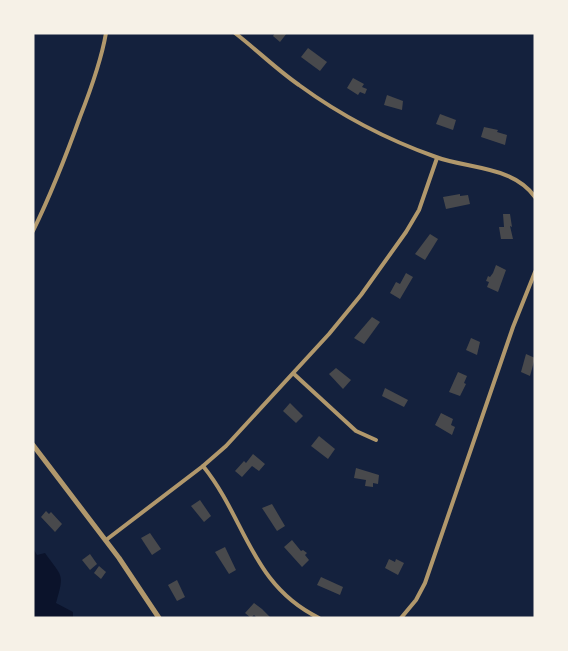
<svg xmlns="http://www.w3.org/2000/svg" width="568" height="651" font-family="'Varela Round',sans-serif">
<rect width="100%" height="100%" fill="#14213d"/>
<!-- water -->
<path fill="#0b132b" d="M33 548 37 555 45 553C62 577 65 573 56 603L73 612V617L76 618H33Z"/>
<!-- building -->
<g fill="#48494c">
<path d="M275 33H287L280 42 273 36Z"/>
<path d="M308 48 327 62 320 71 301 57Z"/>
<path d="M353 78 364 84 362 87 367 89 365 94 360 92 358 95 347 88Z"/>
<path d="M387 95 403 101 402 110 384 105Z"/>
<path d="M440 114 456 120 453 130 436 124Z"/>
<path d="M484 127 498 130 497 132 507 135 505 145 481 137Z"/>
<path d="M460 194V196L468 195 470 204 446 209 443 197Z"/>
<path d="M503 214H510L512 227 510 226 513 239H501L499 227H504Z"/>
<path d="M430 234 438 239 425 260 415 254Z"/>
<path d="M496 265 506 270 498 292 487 287 489 282 486 281 488 276 490 277 493 273Z"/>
<path d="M406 273 413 277 400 299 390 293 396 282 400 284Z"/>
<path d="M372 317 380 322 364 344 354 338Z"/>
<path d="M471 338 480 342 477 355 466 350Z"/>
<path d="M526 354 535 358 530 376 521 372Z"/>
<path d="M336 368 351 380 343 389 329 374Z"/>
<path d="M458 372 467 376 464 383 466 384 460 396 449 392Z"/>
<path d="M385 388 408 400 404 407 382 396Z"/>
<path d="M290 403 303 416 296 423 283 411Z"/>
<path d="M441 413 453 419 451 425 455 427 452 435 435 425Z"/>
<path d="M319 436 335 449 328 459 311 446Z"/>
<path d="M253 454 265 464 259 471 252 466 242 477 235 471 244 461 246 463Z"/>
<path d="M356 468 379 475 378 484 373 483V487L365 486 366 480 354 478Z"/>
<path d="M200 500 211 516 204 522 191 506Z"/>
<path d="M272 504 285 526 277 531 262 508Z"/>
<path d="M46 511 49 514 51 512 62 524 55 532 41 517Z"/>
<path d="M150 533 161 549 152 555 141 538Z"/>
<path d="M292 540 301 551 303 550 307 553 305 555 309 560 302 567 284 547Z"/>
<path d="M225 547 236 570 229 574 215 552Z"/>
<path d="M90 554 97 564 90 570 82 560Z"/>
<path d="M389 559 395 562 396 559 404 563 398 575 385 568Z"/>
<path d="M99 566 106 572 101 579 94 573Z"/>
<path d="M321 577 343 587 340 595 317 585Z"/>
<path d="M177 580 185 597 177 601 168 585Z"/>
<path d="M254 603 262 609 271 618H257L254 615 251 618 245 613Z"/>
</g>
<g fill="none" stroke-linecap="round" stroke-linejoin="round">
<!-- minor -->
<g stroke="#b1986c" stroke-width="4">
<path d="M235 33C257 50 276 69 299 85 340 115 388 140 436 157 469 169 513 166 535 197"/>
<path d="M33 231C51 194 66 156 80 117 91 89 101 62 106 33"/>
<path d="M294 374 356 431 376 440"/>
<path d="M203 466C246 519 251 585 319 618"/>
<path d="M106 540 203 466 226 446 329 334 361 295 406 232 419 210 437 158"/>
<path d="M401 618 416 600 425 583 513 327 535 272"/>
</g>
<!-- tertiary -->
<path stroke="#b1986c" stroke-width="5" d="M33 445 119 558 159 618"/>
</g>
<!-- border -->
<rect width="568" height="651" fill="none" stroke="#f6f1e7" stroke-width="69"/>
</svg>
